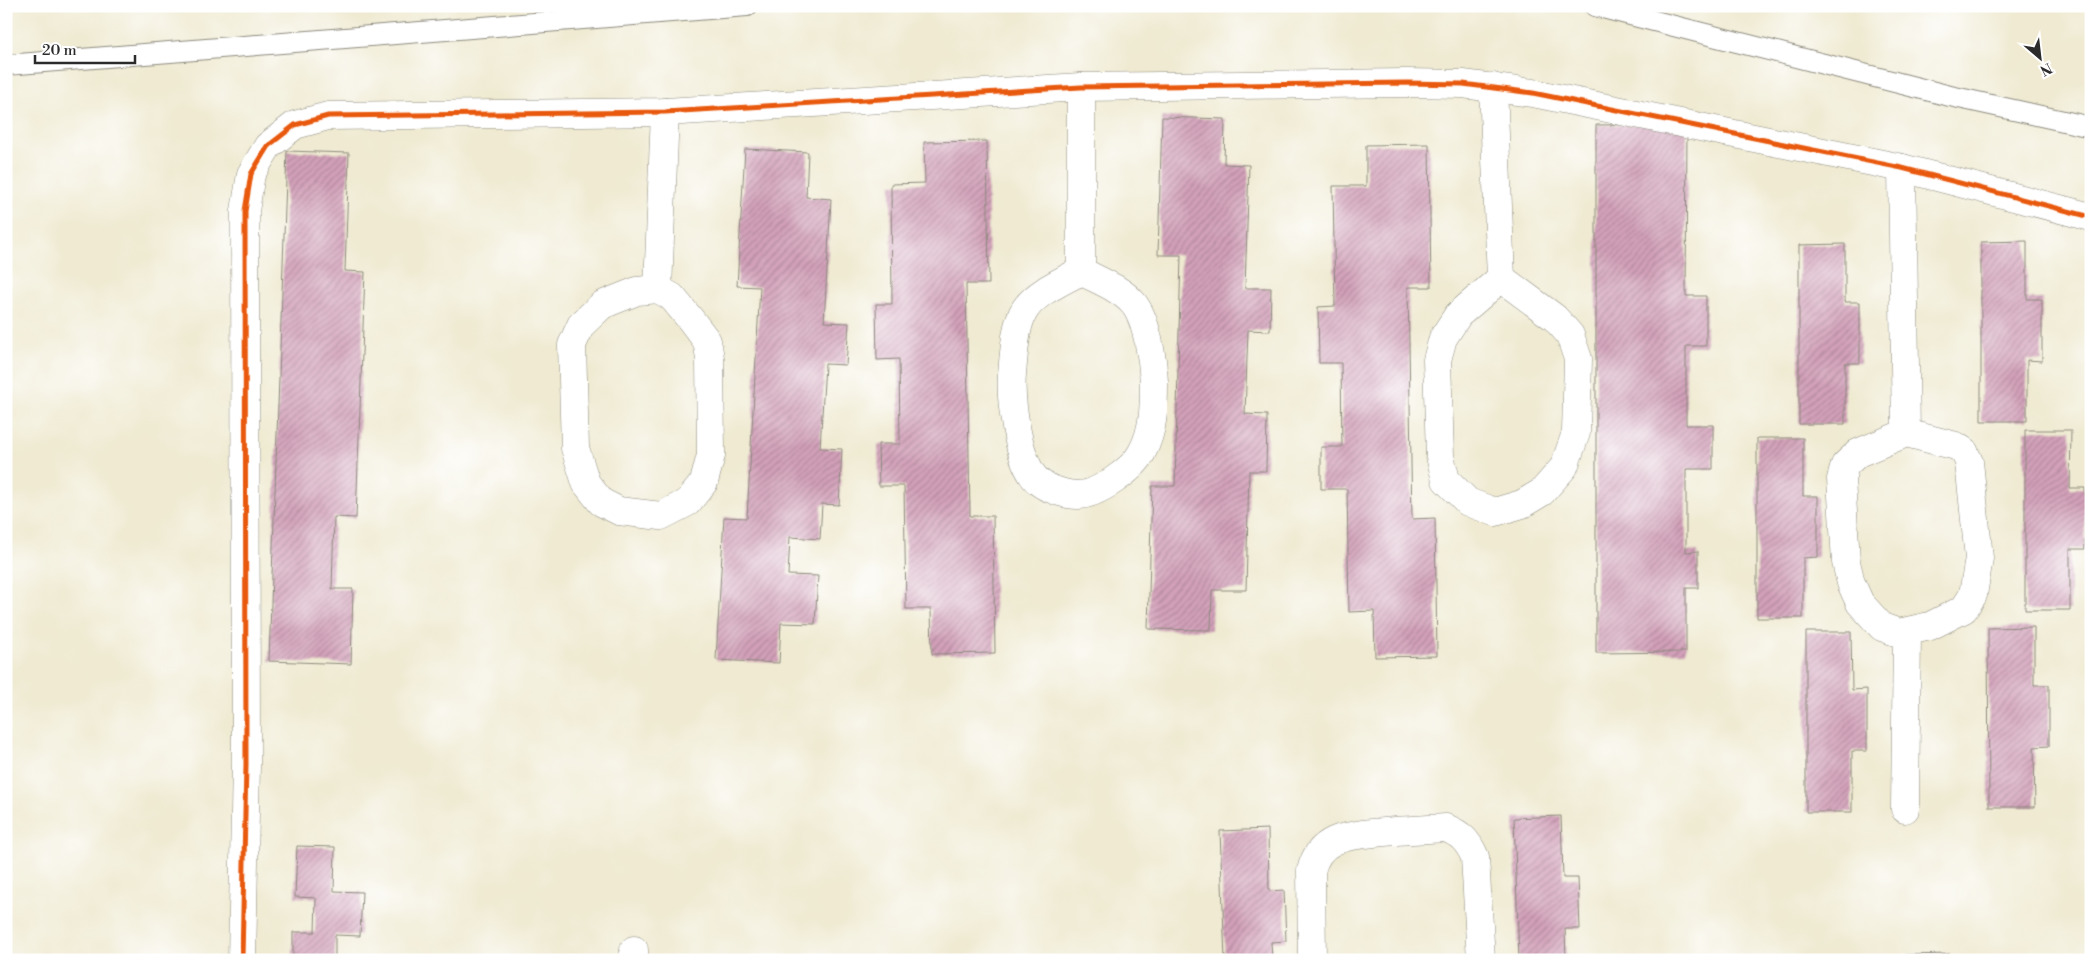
<svg xmlns="http://www.w3.org/2000/svg" width="2097" height="966" font-family="'Libre Bodoni',serif">
<defs>
<pattern id="building-hatch" width="6" height="6" patternUnits="userSpaceOnUse" patternTransform="scale(1.25)"><rect width="6" height="6" fill="#d3a1ba"/><path d="M-1 1l2-2M0 6l6-6M5 7l2-2" fill="none" stroke="#ab8397"/></pattern>
</defs>
<rect width="100%" height="100%" fill="#fff"/>
<filter id="ink" filterUnits="userSpaceOnUse"><feTurbulence type="fractalNoise" baseFrequency=".02" numOctaves="2"/><feDisplacementMap in="SourceGraphic" scale="10" xChannelSelector="R" yChannelSelector="G"/><feConvolveMatrix kernelMatrix="1 2 1 2 8 2 1 2 1" color-interpolation-filters="sRGB"/></filter>
<filter id="wash" filterUnits="userSpaceOnUse"><feTurbulence type="fractalNoise" baseFrequency=".0096" numOctaves="4" result="noise"/><feDisplacementMap in="SourceGraphic" scale="20" xChannelSelector="R" yChannelSelector="G"/><feGaussianBlur stdDeviation="1.12" result="paint"/><feColorMatrix in="noise" values="0 0 0 0 0 0 0 0 0 0 0 0 0 0 0 0 0 1.4 0 .05"/><feComposite in="paint" operator="in"/></filter>
<g filter="url(#wash)">
<rect width="100%" height="100%" fill="#efead1"/>
<g id="blocks">
<!-- building -->
<g fill="url(#building-hatch)">
<path d="M1162 117 1225 119 1224 164 1249 165 1245 288H1271L1270 331 1248 330 1245 414 1267 415 1266 471H1249L1246 590H1212L1211 630 1148 629 1152 486H1175L1181 255H1158Z"/>
<path d="M1687 124 1686 296H1706V346H1686V425H1713V469H1686V552L1698 551V588H1686V652L1596 653V125Z"/>
<path d="M987 141 989 284H966L970 516H993L995 653 932 654 931 609H906L904 486H879L878 444H900L899 359 877 360 876 304H892L891 184 925 183 924 142Z"/>
<path d="M1429 144 1431 287H1408L1412 519 1435 518 1437 656 1375 657 1374 611 1349 612 1347 489H1321V447H1342L1341 363H1319L1318 307 1335 306 1333 186H1366V145Z"/>
<path d="M745 149 808 152 806 197 831 199 824 322 849 323 846 365 825 364 820 448 842 449 839 505 822 504 820 539 790 537 788 575 818 576 815 624 781 623 779 663 716 660 724 517 747 518 760 287 737 286Z"/>
<path d="M287 151 349 153 345 271 365 272 356 518 334 517 332 589H353L351 664 269 661Z"/>
<path d="M2027 241V299H2042V361L2027 360V421H1981V242Z"/>
<path d="M1845 244V302H1860V363H1845V424H1799V245Z"/>
<path d="M2025 430H2071L2070 488H2085V549H2070V610H2025Z"/>
<path d="M1757 438H1803V496H1818V557L1803 558V618H1757Z"/>
<path d="M2034 627V685H2049V746L2034 747 2035 807H1989L1988 628Z"/>
<path d="M1806 632H1851L1852 690 1867 689V751H1852V812H1806Z"/>
<path d="M1561 816 1563 878H1578L1580 929H1565L1566 960H1519L1514 818Z"/>
<path d="M1268 829 1269 891 1284 890 1286 941 1271 942 1272 960H1225L1220 831Z"/>
<path d="M297 846 335 847 334 891 362 892 360 936 335 935V960H293V932H315L316 898 295 897Z"/>
<path d="M1950 954V960H1906L1905 955Z"/>
</g>
</g>
</g>
<g filter="url(#ink)">
<use href="#blocks" fill-opacity="0" stroke="#8d8a7e" stroke-width="1"/>
<g fill="none" stroke-linecap="round" stroke-linejoin="round">
<defs>
<g id="lane">
<path d="M1595 6 1950 96 2091 127"/>
<path d="M6 65 747 6"/>
</g>
<g id="street">
<path d="M1081 87V271"/>
<path d="M1493 87 1501 278"/>
<path d="M1902 168 1906 433"/>
<path d="M1081 271C1097 280 1120 288 1133 303 1147 319 1153 361 1154 382 1154 406 1154 430 1142 452 1134 469 1097 495 1078 495 1067 495 1047 489 1039 482 1018 466 1010 399 1012 374 1018 305 1019 303 1081 271Z"/>
<path d="M1501 278 1555 318 1570 335 1578 359 1576 433 1564 467 1542 492 1522 504 1495 512 1468 502 1446 480 1440 456 1437 360 1443 338 1458 315Z"/>
<path d="M658 289 672 297 691 320 707 341 710 358 711 455 704 482 688 502 661 516 619 511 601 502 586 483 575 448 572 345 581 325 602 305 637 291Z"/>
<path d="M658 289 665 112"/>
<path d="M1906 433 1956 446 1964 451 1969 462 1979 558 1973 595 1964 609 1930 626 1899 633 1882 627 1860 603 1851 583 1846 562 1841 479 1845 465 1858 453Z"/>
<path d="M1905 809 1907 632"/>
<path d="M634 950V960"/>
<path d="M242 960 246 764 245 211 251 174 268 146 295 125 328 116 665 112 1081 87 1407 83 1463 84 1533 93 1902 168 2091 217"/>
<path d="M1312 960 1311 871C1314 858 1321 847 1334 841 1355 831 1419 830 1446 828 1461 834 1468 841 1475 857L1481 960"/>
</g>
</defs>
<!-- lane casing -->
<use href="#lane" stroke="#8d8a7e" stroke-width="22"/>
<!-- street casing -->
<use href="#street" stroke="#8d8a7e" stroke-width="29"/>
<!-- lane -->
<use href="#lane" stroke="#fff" stroke-width="20"/>
<!-- street -->
<use href="#street" stroke="#fff" stroke-width="28"/>
<defs>
<path id="cycleway" d="M242 960 246 764 245 211 251 174 268 146 295 125 328 116 665 112 1081 87 1407 83 1463 84 1533 93 1902 168 2091 217"/>
</defs>
<!-- cycleway casing -->
<use href="#cycleway" stroke="#fff" stroke-width="8"/>
<!-- cycleway -->
<use href="#cycleway" stroke="#e8590c" stroke-width="5"/>
</g>
</g>
<!-- margin -->
<rect width="2097" height="966" fill="none" stroke="#fff" stroke-width="25"/>
<!-- north arrow -->
<g transform="translate(2040 58) rotate(152)" stroke="#ffffff" stroke-width="4" paint-order="stroke">
<path d="M0-4L9 19L0 12L-9 19Z" fill="#2b2b2b"/>
<text y="-8" font-size="14" font-weight="bold" text-anchor="middle" fill="#2b2b2b">N</text>
</g>
<!-- scale -->
<path d="M35 55v8h100v-8" fill="none" stroke="#2b2b2b" stroke-width="2.5"/>
<text x="42" y="55" font-size="15" fill="#2b2b2b" stroke="#ffffff" stroke-width="4" paint-order="stroke">20 m</text>
</svg>
